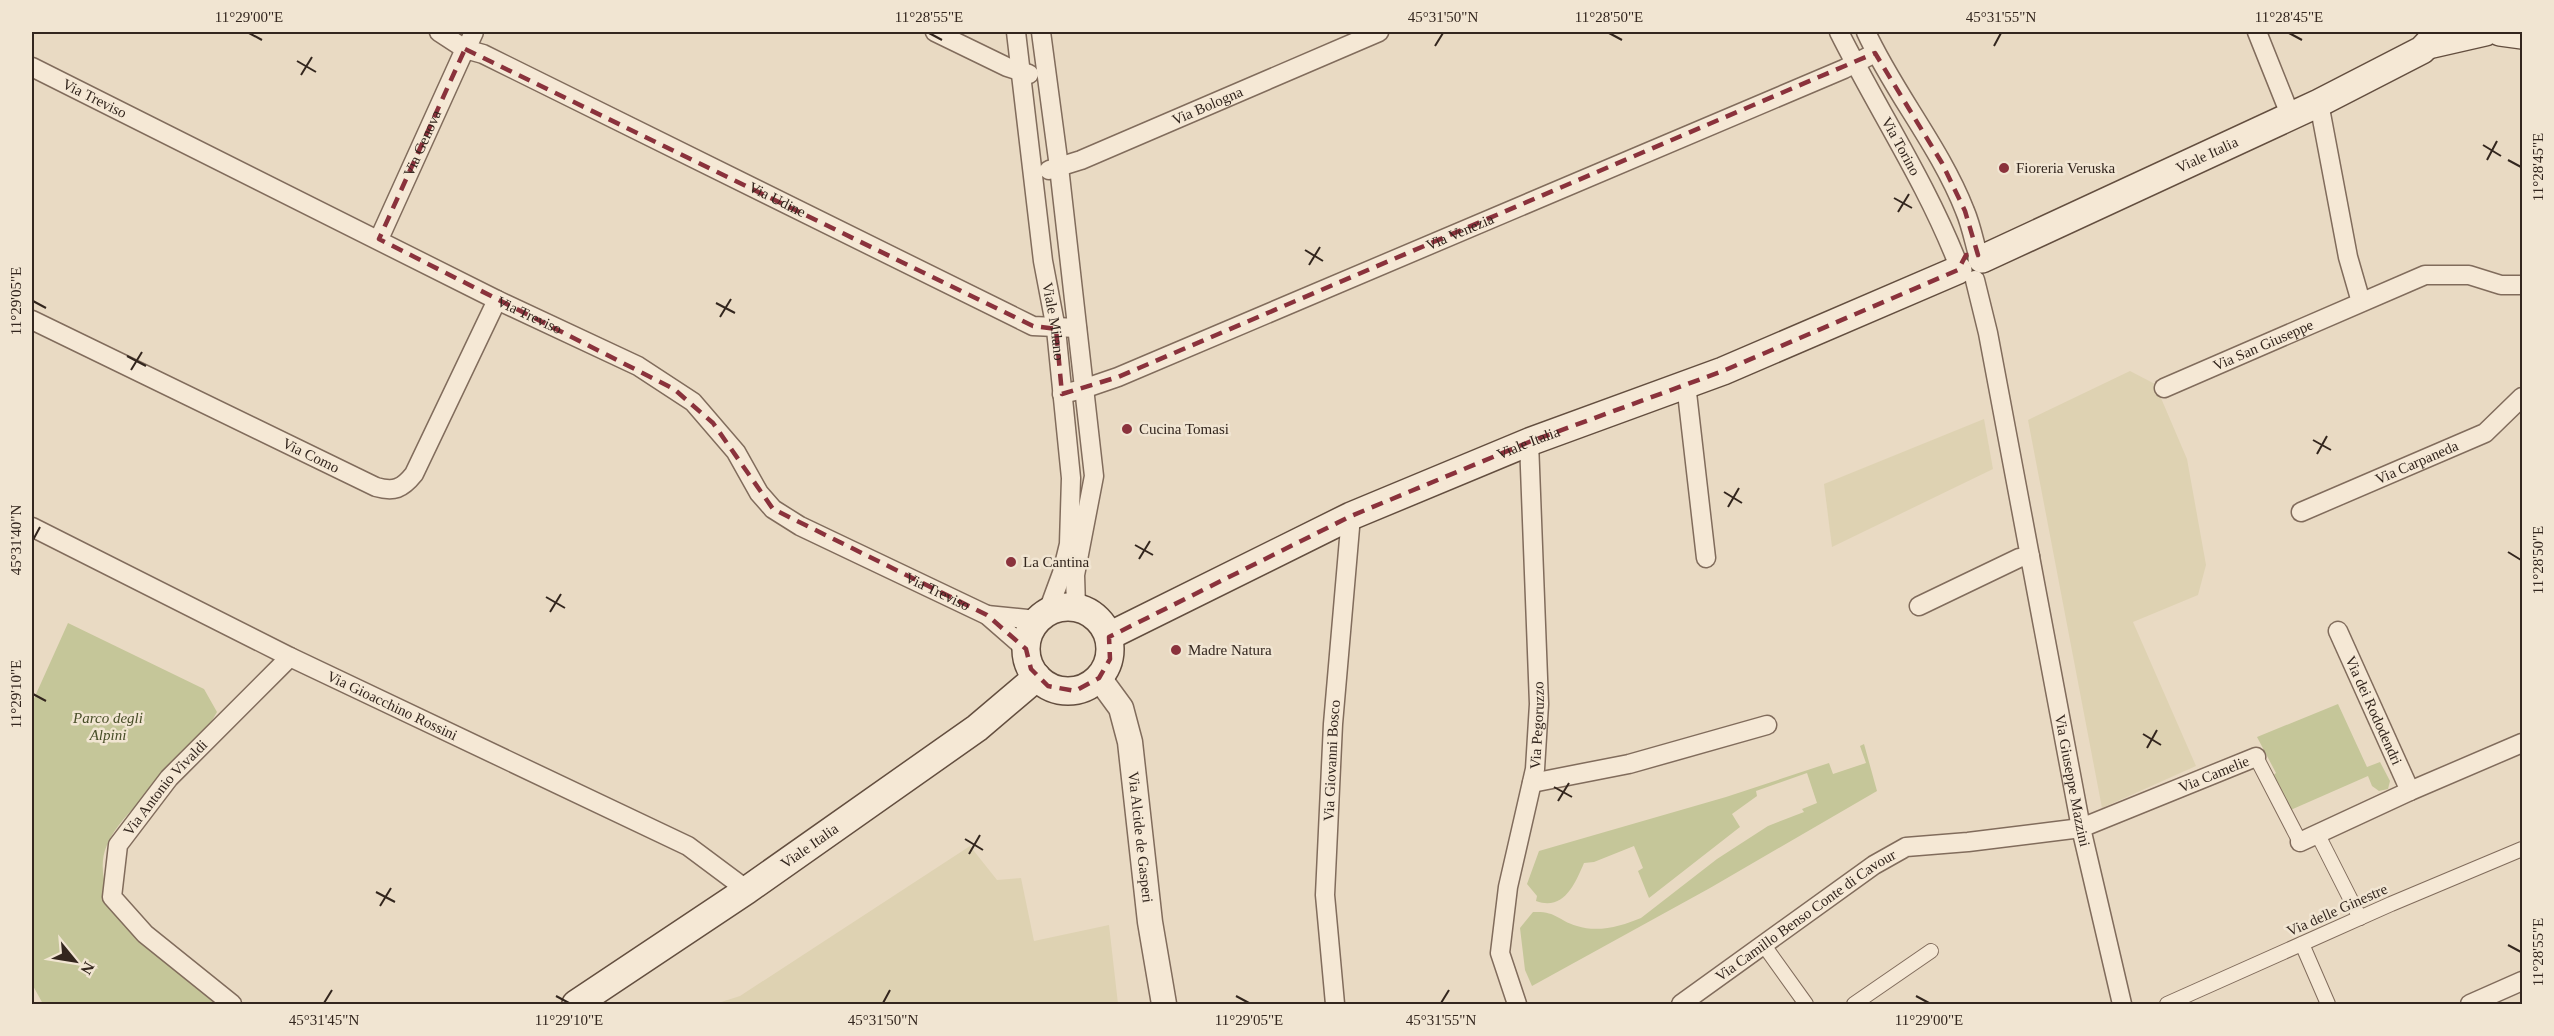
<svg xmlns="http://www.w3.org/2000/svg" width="2554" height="1036" font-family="Georgia,serif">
<rect width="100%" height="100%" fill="#e9dac3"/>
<!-- farmland -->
<g fill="#ded2b2">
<path d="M2130 371 2155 384 2187 459 2206 565 2198 595 2133 622 2196 766 2102 808 2028 420Z"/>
<path d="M1984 419 1993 469 1832 547 1824 484Z"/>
<path d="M970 846 997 880 1021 878 1034 941 1109 925 1118 1004H715L740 996Z"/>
</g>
<!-- green -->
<g fill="#c5c699">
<path d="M68 623 204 689 217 712C199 745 170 771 144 797 130 812 115 826 107 845 100 861 103 875 106 891L230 1004H43L32 984V703Z"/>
<path d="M2338 704 2367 767 2380 762 2390 781 2388 789 2379 791 2372 786 2368 776 2286 812 2271 777 2276 773 2257 737Z"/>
<path d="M1864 744 1877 791 1710 888 1532 986 1525 970 1520 928 1533 912C1557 911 1557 920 1577 926 1598 933 1622 926 1641 918L1717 859 1768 826 1804 812 1802 809 1817 803 1807 773 1756 791 1757 796 1732 814 1740 827 1649 898 1638 871 1643 868 1634 846 1594 862 1584 863C1575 884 1564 911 1536 901L1537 896 1527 884 1539 851 1726 797 1829 763 1833 774 1866 763 1860 746Z"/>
</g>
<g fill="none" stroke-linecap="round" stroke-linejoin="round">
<defs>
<g id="pedestrian">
<path d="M2256 757 2300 842"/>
<path d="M2317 833 2360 918"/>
<path d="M1763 944 1806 1004"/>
<path d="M2302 944 2328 1004"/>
<path d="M1854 1004 1931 951"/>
<path d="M2167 1004 2391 904 2522 849"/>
</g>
<g id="minor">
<path id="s1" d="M439 32 465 49 483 54 1033 326 1077 328"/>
<path d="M935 32 1007 67 1029 74"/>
<path id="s2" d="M1016 32 1043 261 1056 329 1071 478 1069 544 1062 573 1048 611"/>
<path d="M1041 32 1059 167 1094 476 1075 575 1076 607"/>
<path id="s3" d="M1839 32C1878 110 1926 182 1958 264"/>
<path d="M1866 32C1894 93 1940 147 1965 211 1971 225 1974 241 1978 255"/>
<path d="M2257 32 2291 117"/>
<path d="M469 43 474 32"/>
<path id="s4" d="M32 67 497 300 638 366 693 402 736 452 759 493 773 509 800 526 987 615 1026 649"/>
<path d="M2319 103 2348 257 2361 302"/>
<path id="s5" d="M1049 170 1081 160 1379 32"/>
<path id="s6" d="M379 239 465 49"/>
<path id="s7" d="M1975 280 1988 333 2081 828 2122 1004"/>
<path id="s8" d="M32 320 376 487C394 492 402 489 414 474L497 300"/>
<path d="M1686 384 1706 558"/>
<path id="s9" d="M2164 388 2425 275H2469L2501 285H2522"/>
<path id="s10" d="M1062 394 1083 389 1118 377 1844 69 1875 53"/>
<path id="s11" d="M2301 512 2485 433 2522 397"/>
<path id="s12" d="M32 527 290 657 688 846 747 890"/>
<path d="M1919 606 2019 558 2030 556"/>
<path d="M987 615 1037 620"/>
<path id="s13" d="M2338 631 2410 791"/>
<path d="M1532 783 1629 764 1767 725"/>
<path d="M2300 842 2410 791 2522 743"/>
<path id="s14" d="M232 1004 145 934 112 897 118 845 169 778 290 657"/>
<path id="s15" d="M1335 1004 1325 895 1333 724 1351 516"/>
<path id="s16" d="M1517 1004 1500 953 1508 887 1535 769 1539 704 1529 442"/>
<path id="s17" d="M1681 1004 1874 865 1906 847 1968 842 2081 828 2256 757"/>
<path d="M2470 1004 2522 981"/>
</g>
<g id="tertiary">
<path id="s18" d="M1099 678 1121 708 1130 742 1150 922 1164 1004"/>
</g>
<g id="secondary">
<path d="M2500 32 2522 35"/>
<path d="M2428 45 2485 32"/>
<path id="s19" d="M1982 259 2319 103 2422 50 2439 32"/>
<circle cx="1068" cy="649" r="42"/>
<path id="s20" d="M1109 636 1351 516 1529 442 1723 371 1958 270"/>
<path id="s21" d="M576 1004 747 890 977 728 1037 677"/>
</g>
</defs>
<!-- pedestrian casing -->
<use href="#pedestrian" stroke="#816c5c" stroke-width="16"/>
<!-- minor casing -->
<use href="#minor" stroke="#816c5c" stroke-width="21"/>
<!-- tertiary casing -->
<use href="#tertiary" stroke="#816c5c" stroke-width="27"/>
<!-- secondary casing -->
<use href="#secondary" stroke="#634e3f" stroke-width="30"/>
<!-- pedestrian -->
<use href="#pedestrian" stroke="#f5e8d5" stroke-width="14"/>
<!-- minor -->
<use href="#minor" stroke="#f5e8d5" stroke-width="18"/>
<!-- tertiary -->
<use href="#tertiary" stroke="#f5e8d5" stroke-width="24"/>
<!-- secondary -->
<use href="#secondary" stroke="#f5e8d5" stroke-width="27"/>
</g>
<!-- marked area -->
<path fill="none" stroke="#8a323c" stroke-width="4.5" stroke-dasharray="12 8" stroke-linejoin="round" d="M465 49 1033 326 1056 329 1062 394 1118 377 1875 53 1942 163 1965 211 1978 255H1966L1958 270 1723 371 1529 442 1351 516 1109 637 1110 659 1099 678 1075 691 1048 686 1031 669 1026 649 987 615 773 509 713 423 674 389 379 239Z"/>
<!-- ticks -->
<path fill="none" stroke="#33261e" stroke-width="2" d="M249 33 262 40M929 33 942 40M1609 33 1622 40M2289 33 2302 40M1435 46 1443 33M1994 46 2001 33M297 61 316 72M301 75 312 57M2483 145 2501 156M2487 160 2497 141M2508 160 2521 167M1894 198 1912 208M1898 212 1909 194M1305 250 1323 261M1309 265 1320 247M33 301 46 308M716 303 735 313M720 317 731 299M127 356 146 366M131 370 142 352M2313 440 2331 450M2317 454 2327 436M1724 492 1742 503M1728 507 1739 488M33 540 40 527M1135 545 1153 555M2508 552 2521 560M1139 559 1150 541M546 597 565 608M550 612 561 594M33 694 46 701M2143 734 2161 745M2147 748 2157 730M1554 787 1572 797M1558 801 1569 783M965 839 983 850M969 854 980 835M376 892 395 902M380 906 391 888M2508 945 2521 952M556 996 569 1003M1236 996 1249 1003M1916 996 1929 1003M324 1003 332 990M883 1003 890 990M1441 1003 1449 990"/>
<!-- markers -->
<g fill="#8a323c" stroke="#f1e5d2" stroke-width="2">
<circle cx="2004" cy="168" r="6"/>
<circle cx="1127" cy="429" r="6"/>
<circle cx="1011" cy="562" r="6"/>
<circle cx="1176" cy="650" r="6"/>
</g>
<g text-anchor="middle" stroke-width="5" stroke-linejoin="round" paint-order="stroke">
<!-- street labels -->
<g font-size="15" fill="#33261e" stroke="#f1e5d2">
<text dy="5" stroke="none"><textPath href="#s4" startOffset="70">Via Treviso</textPath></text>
<text dy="5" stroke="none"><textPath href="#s5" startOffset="171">Via Bologna</textPath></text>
<text dy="5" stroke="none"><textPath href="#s6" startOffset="105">Via Genova</textPath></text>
<text dy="5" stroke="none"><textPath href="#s3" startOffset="130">Via Torino</textPath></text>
<text dy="5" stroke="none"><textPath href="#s19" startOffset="248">Viale Italia</textPath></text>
<text dy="5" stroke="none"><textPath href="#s1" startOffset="378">Via Udine</textPath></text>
<text dy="5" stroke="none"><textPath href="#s10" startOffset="430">Via Venezia</textPath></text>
<text dy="5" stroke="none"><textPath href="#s4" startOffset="556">Via Treviso</textPath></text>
<text dy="5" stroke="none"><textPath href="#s2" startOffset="292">Viale Milano</textPath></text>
<text dy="5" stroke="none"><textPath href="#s9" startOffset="108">Via San Giuseppe</textPath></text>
<text dy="5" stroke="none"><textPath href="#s20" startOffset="462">Viale Italia</textPath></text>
<text dy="5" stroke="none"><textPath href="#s8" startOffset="310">Via Como</textPath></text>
<text dy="5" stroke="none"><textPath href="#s11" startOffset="126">Via Carpaneda</textPath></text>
<text dy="5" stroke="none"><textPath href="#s4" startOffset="1060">Via Treviso</textPath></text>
<text dy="5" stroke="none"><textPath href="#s12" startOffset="402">Via Gioacchino Rossini</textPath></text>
<text dy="5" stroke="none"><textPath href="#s13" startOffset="87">Via dei Rododendri</textPath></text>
<text dy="5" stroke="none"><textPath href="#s16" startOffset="285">Via Pegoruzzo</textPath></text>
<text dy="5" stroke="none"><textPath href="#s15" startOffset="244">Via Giovanni Bosco</textPath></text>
<text dy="5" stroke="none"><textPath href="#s17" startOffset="594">Via Camelie</textPath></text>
<text dy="5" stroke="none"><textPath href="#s7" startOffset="510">Via Giuseppe Mazzini</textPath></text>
<text dy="5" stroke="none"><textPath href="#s14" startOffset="288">Via Antonio Vivaldi</textPath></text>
<text dy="5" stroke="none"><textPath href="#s18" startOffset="168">Via Alcide de Gasperi</textPath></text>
<text dy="5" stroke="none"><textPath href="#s21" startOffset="282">Viale Italia</textPath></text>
<text transform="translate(2337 910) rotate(-24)" y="5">Via delle Ginestre</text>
<text dy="5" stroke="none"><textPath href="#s17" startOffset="153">Via Camillo Benso Conte di Cavour</textPath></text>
</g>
<!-- poi labels -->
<g font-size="15" fill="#33261e" stroke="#f1e5d2" text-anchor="start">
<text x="2016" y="173">Fioreria Veruska</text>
<text x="1139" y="434">Cucina Tomasi</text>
<text x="1023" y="567">La Cantina</text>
<text x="1188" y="655">Madre Natura</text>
</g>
<!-- park labels -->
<g font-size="15" font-style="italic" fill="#474d27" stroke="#f1e5d2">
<text x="108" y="723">Parco degli<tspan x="108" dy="17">Alpini</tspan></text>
</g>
</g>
<!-- border -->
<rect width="2554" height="1036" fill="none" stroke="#f1e5d2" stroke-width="66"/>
<!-- north arrow -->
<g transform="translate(75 961) rotate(120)" stroke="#f1e5d2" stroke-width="4.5" paint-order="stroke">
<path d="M0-4.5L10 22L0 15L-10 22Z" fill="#33261e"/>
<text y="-9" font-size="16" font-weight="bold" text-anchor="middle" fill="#33261e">N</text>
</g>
<rect x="33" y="33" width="2488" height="970" fill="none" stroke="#33261e" stroke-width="2"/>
<g font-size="15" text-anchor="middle" fill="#33261e">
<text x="249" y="22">11°29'00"E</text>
<text x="929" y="22">11°28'55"E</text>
<text x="1443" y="22">45°31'50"N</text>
<text x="1609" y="22">11°28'50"E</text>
<text x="2001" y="22">45°31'55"N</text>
<text x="2289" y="22">11°28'45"E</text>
<text transform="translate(2538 167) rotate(-90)" y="5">11°28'45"E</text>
<text transform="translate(16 301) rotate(-90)" y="5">11°29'05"E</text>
<text transform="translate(16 540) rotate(-90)" y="5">45°31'40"N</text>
<text transform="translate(2538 560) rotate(-90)" y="5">11°28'50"E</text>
<text transform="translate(16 694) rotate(-90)" y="5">11°29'10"E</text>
<text transform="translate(2538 952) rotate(-90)" y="5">11°28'55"E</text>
<text x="324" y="1025">45°31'45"N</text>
<text x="569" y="1025">11°29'10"E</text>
<text x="883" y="1025">45°31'50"N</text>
<text x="1249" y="1025">11°29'05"E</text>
<text x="1441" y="1025">45°31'55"N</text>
<text x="1929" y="1025">11°29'00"E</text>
</g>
</svg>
